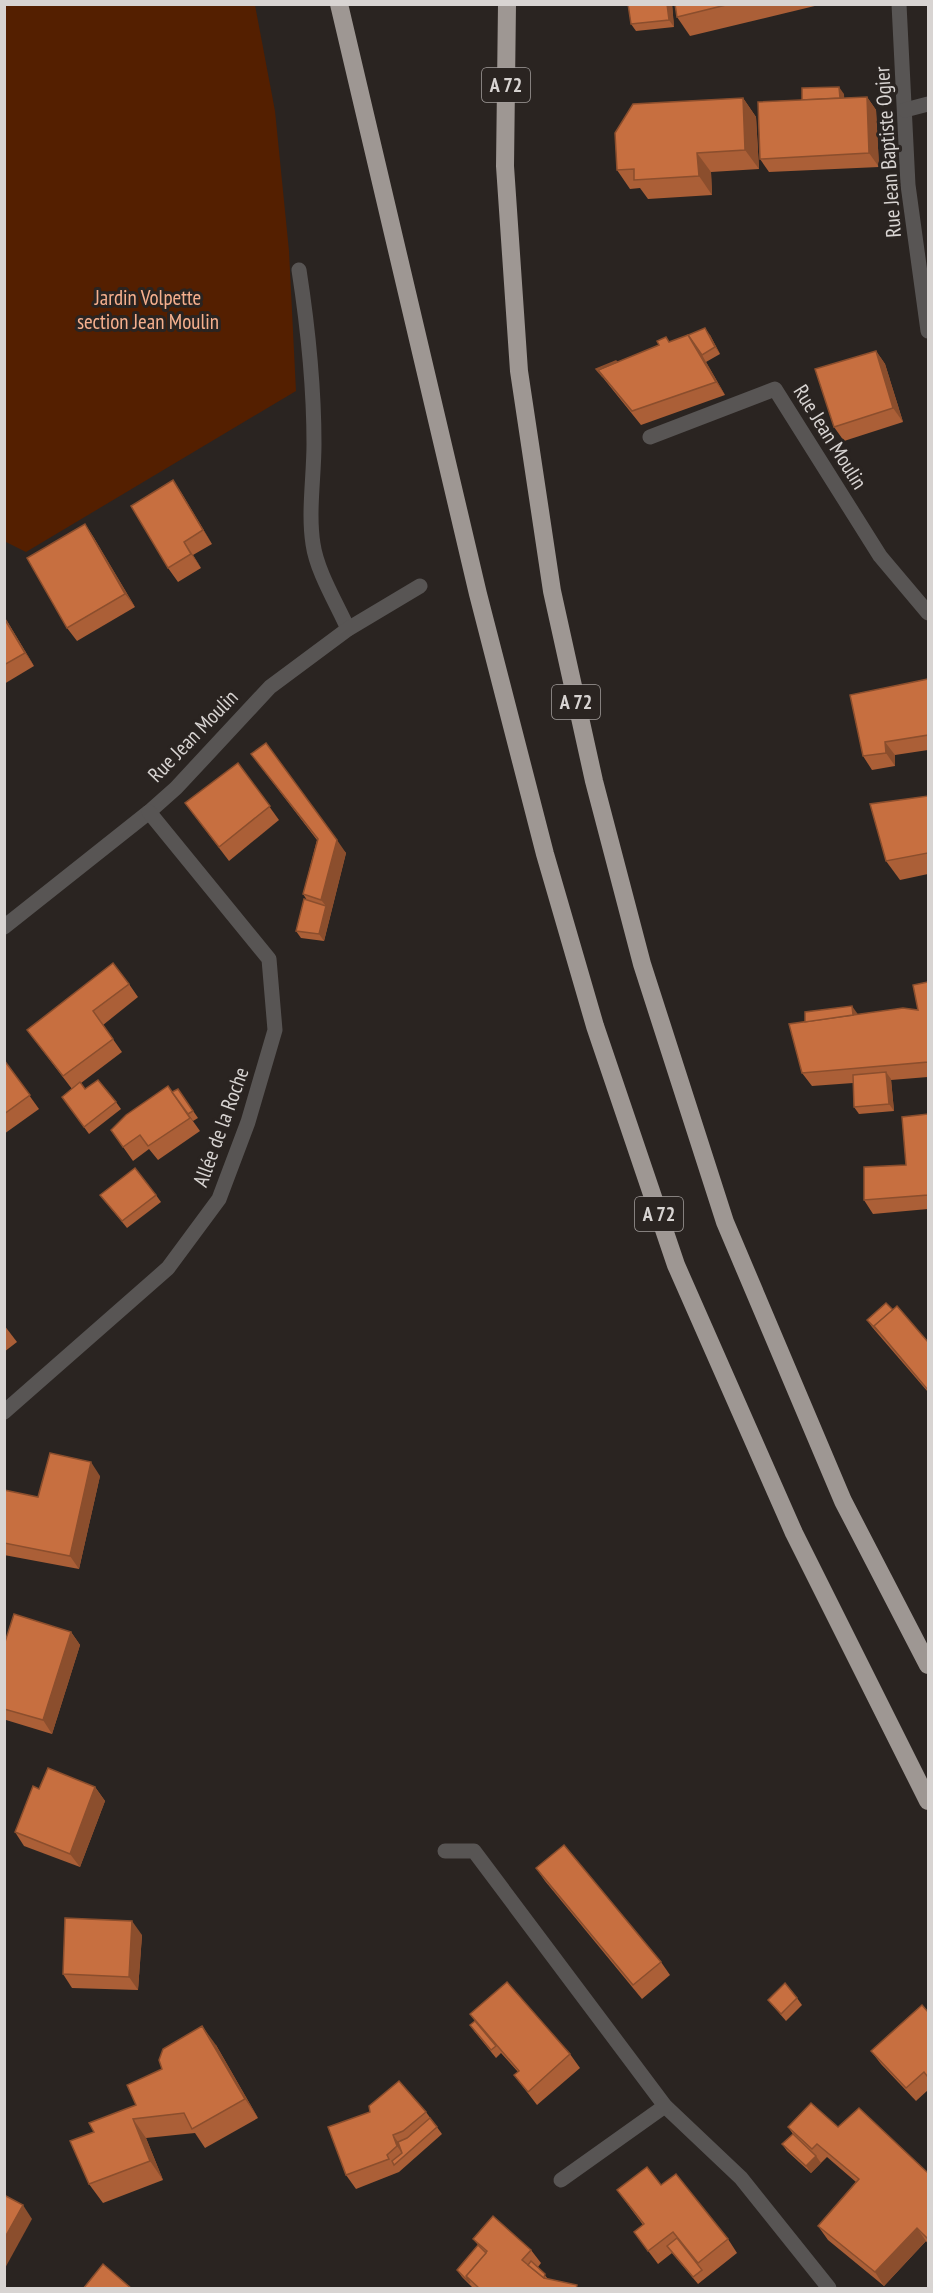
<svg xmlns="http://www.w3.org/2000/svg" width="933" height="2293" font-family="'PT Sans Narrow',sans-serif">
<rect width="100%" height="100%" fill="#2a2421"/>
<!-- green -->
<path fill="#541f00" d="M4 5H255L275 111 289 251 296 391 26 552 4 541Z"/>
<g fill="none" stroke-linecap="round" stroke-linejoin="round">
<!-- minor -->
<g stroke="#585554" stroke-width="15">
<path d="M899 4 908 185 928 331"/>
<path d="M905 110 928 104"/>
<path d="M299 270C308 328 314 385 314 444 314 477 308 512 313 544 317 572 337 604 348 629"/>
<path d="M650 437 775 389 880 556 928 613"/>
<path d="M4 927 149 812 176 788 270 687 348 629 420 586"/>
<path d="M4 1412 168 1268 219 1199 248 1122 275 1030 269 959 149 812"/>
<path d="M445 1851H474L665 2106 741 2178 829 2288"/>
<path d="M561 2180 665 2106"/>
</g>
<!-- highway -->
<g stroke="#9e9793" stroke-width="18">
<path d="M339 4 478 594 545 854 595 1026 676 1265 794 1533 928 1801"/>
<path d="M507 4 505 166 519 371 552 591 594 781 642 964 725 1222 843 1501 928 1665"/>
</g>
</g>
<!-- wall -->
<g fill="#ab5f37">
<path d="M672 4 674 27 636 31 631 24Z"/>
<path d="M675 4H823L690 36 677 17Z"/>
<path d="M844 94V98L867 97 876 110 879 167 769 172 760 159 802 100Z"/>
<path d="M743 98 756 117 759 169 711 172 712 195 648 199 640 188 630 189 617 170Z"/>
<path d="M710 335 720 354 706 362 725 395 641 425 596 369 617 362 659 345 666 337 669 342Z"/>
<path d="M876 351 885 364 903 422 844 441 834 427Z"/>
<path d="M173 480 182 494 212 544 193 555 201 568 178 582 168 568Z"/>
<path d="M85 524 94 538 135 607 77 641 67 628Z"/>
<path d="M4 616 34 666 4 684Z"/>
<path d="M928 679V750L895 755V766L872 770 863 756Z"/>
<path d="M251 754 346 853 324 941 301 938 296 931 307 900 303 894 317 840Z"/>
<path d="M238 763 279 820 229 861 185 803Z"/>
<path d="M928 796V874L900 880 886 861Z"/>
<path d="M928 982V1077L891 1080 894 1111 859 1114 854 1107 853 1083 812 1086 802 1073 857 1013 858 1015 918 1010Z"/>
<path d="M129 984 138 997 103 1025 122 1052 81 1083 85 1089 116 1102 121 1109 89 1134 62 1097 72 1089 27 1030Z"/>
<path d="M4 1060 39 1109 4 1134Z"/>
<path d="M168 1086 200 1131 158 1160 149 1149 133 1161 111 1130Z"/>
<path d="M178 1089 198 1118 193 1121 172 1092Z"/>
<path d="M928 1114V1209L873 1214 864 1200 906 1165Z"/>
<path d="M100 1195H156L161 1202 127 1228Z"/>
<path d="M893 1310 928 1342V1392L872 1327 867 1320Z"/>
<path d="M4 1325 17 1342 4 1352Z"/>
<path d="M100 1476 79 1569 4 1555V1490L38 1497Z"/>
<path d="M71 1632 80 1645 52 1734 6 1720 4 1717V1645Z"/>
<path d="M95 1787 105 1801 80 1867 24 1846 15 1832 39 1789Z"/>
<path d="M536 1868 661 1962 670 1975 642 1999 545 1881Z"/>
<path d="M142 1935 138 1990 72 1988 63 1974Z"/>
<path d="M797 1998 802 2005 786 2021 768 2000Z"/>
<path d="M928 2012V2090L916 2101 881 2064 871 2051Z"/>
<path d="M470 2014 570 2054 580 2068 537 2105 514 2075 518 2072 501 2053 496 2058 475 2032 470 2025 475 2021Z"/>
<path d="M216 2045 258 2118 205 2148 195 2133 146 2138 163 2180 103 2203 89 2184 94 2132 136 2105 162 2069Z"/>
<path d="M370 2112H426L442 2134 399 2172 356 2189 346 2175Z"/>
<path d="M788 2127H838L928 2173V2244L926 2241 884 2286 828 2240 818 2226 856 2182 827 2157 811 2173 787 2151 782 2144 793 2134Z"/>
<path d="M661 2185 728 2239 737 2253 698 2284 672 2253 658 2264 634 2232 643 2225 617 2190Z"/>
<path d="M473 2239 531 2250 541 2263 538 2267 548 2279 579 2289H474L462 2277 457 2270 478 2245Z"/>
</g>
<!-- shaded-wall -->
<g fill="#8b4e2d">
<path d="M667 4H672L674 27 669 20Z"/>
<path d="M839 87 844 94 845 112 840 105Z"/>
<path d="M867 97 876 110 879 167 869 153Z"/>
<path d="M743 98 756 117 759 169 745 150Z"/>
<path d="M697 153 711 172 712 195 699 176Z"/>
<path d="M705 328 710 335 720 354 715 347Z"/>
<path d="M688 335 698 348 725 395 716 382Z"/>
<path d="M876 351 885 364 903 422 893 408Z"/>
<path d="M173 480 182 494 212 544 203 530Z"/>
<path d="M85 524 94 538 135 607 125 594Z"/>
<path d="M184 542 193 555 201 568 191 554Z"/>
<path d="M4 616 34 666 25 653 4 618Z"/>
<path d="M885 742 895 755V766L886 753Z"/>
<path d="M337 840 346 853 324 941 319 934 326 906 321 900Z"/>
<path d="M852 1006 857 1013 859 1029 854 1022Z"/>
<path d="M886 1072 891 1079 894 1111 889 1104Z"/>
<path d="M91 1462 100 1476 79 1569 70 1556Z"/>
<path d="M71 1632 80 1645 52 1734 43 1720Z"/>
<path d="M95 1787 105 1801 80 1867 70 1854Z"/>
<path d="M132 1921 142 1935 138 1990 129 1977Z"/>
<path d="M202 2026 216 2045 258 2118 245 2099Z"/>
<path d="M133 2119 146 2138 163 2180 150 2161Z"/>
<path d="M393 2135 403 2149 404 2156 397 2146Z"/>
<path d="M816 2156 821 2163 811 2173 806 2166Z"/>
<path d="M23 2205 32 2219 4 2270V2239Z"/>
<path d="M917 2228 926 2241 884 2286 875 2272Z"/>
</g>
<!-- building -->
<g fill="#c76f40" stroke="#8b4e2d" stroke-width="1.5">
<path d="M628 4H667L669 20 631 24Z"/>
<path d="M675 4H730L677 17Z"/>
<path d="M839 87 840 98 802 100V88Z"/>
<path d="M867 97 869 153 760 159 758 102Z"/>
<path d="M743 98 745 150 697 153 699 176 634 180V169L617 170 615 133 633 104Z"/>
<path d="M705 328 715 347 702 355 688 335Z"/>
<path d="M688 335 716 382 632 411 598 370 659 345 657 341 666 337 669 342Z"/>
<path d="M876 351 893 408 834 427 815 369Z"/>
<path d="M616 361 617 362 598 370 603 377 596 369Z"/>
<path d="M173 480 203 530 184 542 191 554 168 568 131 506Z"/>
<path d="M85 524 125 594 67 628 27 558Z"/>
<path d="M4 618 25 653 4 665Z"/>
<path d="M928 679V735L885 742 886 753 863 756 850 695Z"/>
<path d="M266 743 337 840 321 900 303 894 318 839 251 754Z"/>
<path d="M238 763 270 806 219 847 185 803Z"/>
<path d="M928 796V853L886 861 870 804Z"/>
<path d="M304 899 326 906 319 934 296 931Z"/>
<path d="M113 963 129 984 93 1011 113 1039 63 1076 27 1030Z"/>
<path d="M928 982V1062L802 1073 789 1024 903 1008 918 1010 913 985Z"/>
<path d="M852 1006 853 1015 805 1022V1012Z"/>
<path d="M4 1060 30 1095 4 1114Z"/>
<path d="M886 1072 889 1104 854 1107 853 1075Z"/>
<path d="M98 1080 116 1102 84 1127 62 1097 80 1082 85 1089Z"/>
<path d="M168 1086 190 1118 148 1146 140 1135 123 1147 111 1130 126 1115Z"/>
<path d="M178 1089 193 1111 188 1114 172 1092Z"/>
<path d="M928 1114V1195L864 1200V1167L906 1165 902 1117Z"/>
<path d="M135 1168 156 1195 122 1221 100 1195Z"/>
<path d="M886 1303 893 1310 874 1326 879 1332 867 1320Z"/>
<path d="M897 1306 928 1342V1390L874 1326Z"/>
<path d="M50 1453 91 1462 70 1556 4 1543V1490L38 1497Z"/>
<path d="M14 1614 71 1632 43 1720 4 1709V1645Z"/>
<path d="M48 1768 95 1787 70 1854 15 1832 33 1786 39 1789Z"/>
<path d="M564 1845 661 1962 633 1985 536 1868Z"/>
<path d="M65 1918 132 1921 129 1977 63 1974Z"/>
<path d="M507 1982 570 2054 528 2092 514 2075 519 2071 470 2014Z"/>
<path d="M785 1983 797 1998 781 2014 768 2000Z"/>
<path d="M922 2005 928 2012V2077L924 2072 906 2088 871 2051Z"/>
<path d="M475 2021 496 2046 491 2050 470 2025Z"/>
<path d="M202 2026 245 2099 192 2129 184 2113 133 2119 150 2161 89 2184 70 2141 94 2132 89 2123 136 2105 127 2085 162 2069 159 2060 163 2049Z"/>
<path d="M399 2081 426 2112 403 2131 393 2135 397 2146 387 2155 389 2159 346 2175 328 2127 370 2112 369 2106Z"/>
<path d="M811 2103 838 2127 859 2108 928 2173V2239L917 2228 875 2272 818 2226 859 2179 817 2144 812 2149 788 2127Z"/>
<path d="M430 2118 437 2127 394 2165 392 2161 402 2153 398 2142 407 2138Z"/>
<path d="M793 2134 816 2156 806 2166 782 2144Z"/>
<path d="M647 2167 661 2185 676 2174 728 2239 698 2263 673 2232 648 2251 634 2232 644 2224 617 2190Z"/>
<path d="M4 2195 23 2205 4 2239Z"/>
<path d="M493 2216 531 2250 522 2260 544 2278 577 2285 576 2289H480L466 2276 487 2251 473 2239Z"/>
<path d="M677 2238 702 2270 693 2277 667 2246Z"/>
<path d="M478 2245 486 2253 466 2276 470 2283 457 2270Z"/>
<path d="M531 2261 545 2274 544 2278 528 2265Z"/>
<path d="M103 2264 132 2289H83Z"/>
</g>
<g text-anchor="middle" stroke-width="6" stroke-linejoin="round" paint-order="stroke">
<!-- shield labels -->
<g fill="#2a2421" stroke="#a49f9d" stroke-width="1.5">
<rect x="482" y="68" width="48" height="34" rx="4.5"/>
<rect x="552" y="685" width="48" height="34" rx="4.5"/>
<rect x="635" y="1197" width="48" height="34" rx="4.5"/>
</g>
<g font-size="20" font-weight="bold" fill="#d8d4d2">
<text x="506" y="92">A 72</text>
<text x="576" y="709">A 72</text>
<text x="659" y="1221">A 72</text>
</g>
<!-- street labels -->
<g font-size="21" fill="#d8d4d2" stroke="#2a2421">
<text transform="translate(888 152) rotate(-94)" y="7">Rue Jean Baptiste Ogier</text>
<text transform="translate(830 437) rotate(58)" y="7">Rue Jean Moulin</text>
<text transform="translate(193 736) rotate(-46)" y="7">Rue Jean Moulin</text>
<text transform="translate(221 1127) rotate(-70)" y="7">Allée de la Roche</text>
</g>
<!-- park labels -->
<g font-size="21" fill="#f6b08e" stroke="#2a2421">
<text x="148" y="305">Jardin Volpette<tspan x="148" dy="24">section Jean Moulin</tspan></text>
</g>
</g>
<!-- border -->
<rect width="933" height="2293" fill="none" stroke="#d8d4d2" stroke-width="12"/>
</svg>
